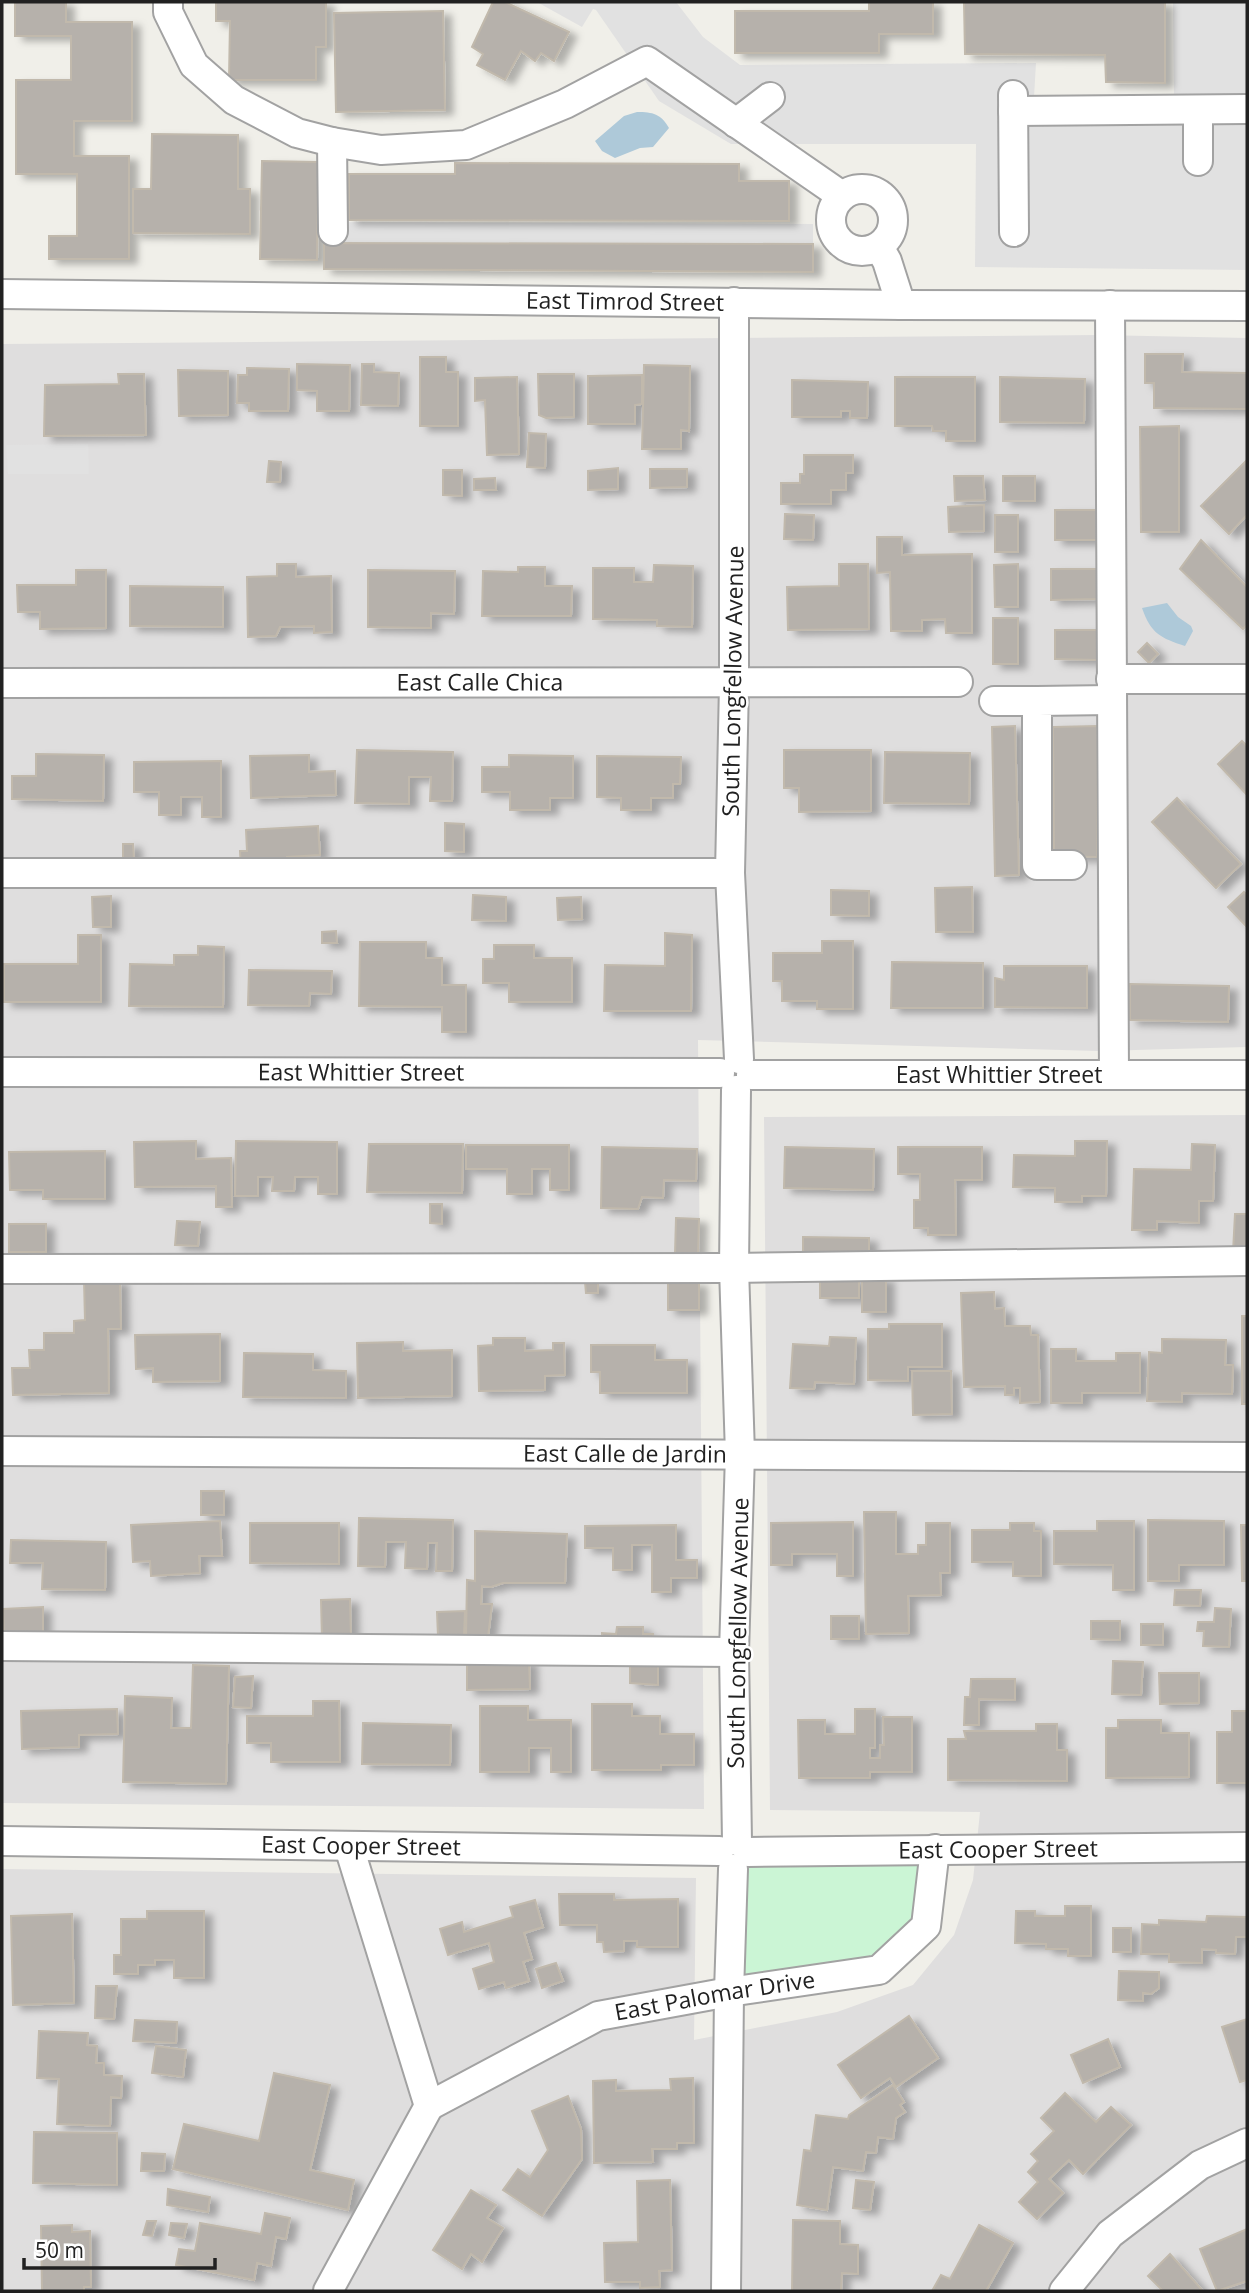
<svg xmlns="http://www.w3.org/2000/svg" width="1249" height="2293" font-family="'Open Sans',sans-serif">
<defs>
<filter id="shadow"><feDropShadow dx="8" dy="4.5" stdDeviation="3.5" flood-color="#0004"/></filter>
</defs>
<rect width="100%" height="100%" fill="#f0efe9"/>
<!-- residential -->
<g fill="#dfdede">
<path d="M1098 335 1247 338V1047L1099 1051 698 1040 704 1809 2 1803V344Z"/>
<path d="M1247 1115V2291H2V1869L696 1878 694 2040 837 2012 913 1985 954 1935 973 1880 980 1812 770 1810 764 1117Z"/>
</g>
<!-- park -->
<path fill="#cbf5d5" d="M918 1861 915 1924 874 1963 737 1986V1862Z"/>
<!-- parking -->
<g fill="#e1e1e1">
<path d="M537 2H676L703 37 740 65 1036 63 1034 97H1174L1173 2H1247V270L975 267 976 144H731L659 101 596 10 593 9 582 27Z"/>
<path d="M324 222 813 224V272L324 269Z"/>
<path d="M88 444 89 474H8L6 445Z"/>
</g>
<!-- water -->
<g fill="#aec9d9">
<path d="M637 112C653 112 661 114 669 128L653 147 640 148 615 158 602 151 595 141 624 116Z"/>
<path d="M1167 603 1178 617 1191 626 1193 631 1185 646C1161 638 1151 634 1142 608Z"/>
</g>
<!-- building -->
<g fill="#b6b1ab" stroke="#c1b9ac" stroke-width="2" filter="url(#shadow)">
<path d="M15 2H66V22H132V121H74V156H129V259H49V236H77V174H16V80H71V36H15Z"/>
<path d="M216 2H326V47H316V80H229L230 21H216Z"/>
<path d="M493 2H505L569 32 554 61 541 53 535 61 521 51 505 80 477 65 483 54 472 47Z"/>
<path d="M869 2H933V34H879V53H735V11H869Z"/>
<path d="M964 2H1165V83L1106 82 1105 55 965 54Z"/>
<path d="M443 11 445 110 336 112 334 13Z"/>
<path d="M152 134 238 135V189H250V234L133 233V189H151Z"/>
<path d="M262 161 318 162 317 260 260 259Z"/>
<path d="M455 163 739 164V181H789V221L349 220V174H455Z"/>
<path d="M324 243 813 244V272L324 269Z"/>
<path d="M1145 354H1183L1182 372 1247 373V409L1154 408V383H1145Z"/>
<path d="M420 357H446V372H458V426H420Z"/>
<path d="M297 364 350 365 349 411H317V391L297 390Z"/>
<path d="M362 364H374V372L399 373 398 406 361 405Z"/>
<path d="M644 365 690 366 689 431 681 430V449H642Z"/>
<path d="M247 368 289 369 288 411H249V403H237L238 375H247Z"/>
<path d="M178 370 228 371V415L179 416Z"/>
<path d="M118 374H144L146 435 44 436 45 385 119 384Z"/>
<path d="M538 374H574V417L546 418 539 415Z"/>
<path d="M642 375V404L635 405V424H588V376Z"/>
<path d="M517 377 519 454 487 455 485 400 475 401V378Z"/>
<path d="M895 377H975V441H946V431H933L932 426H895Z"/>
<path d="M1000 377 1085 379 1084 423 1000 422Z"/>
<path d="M792 380 868 382 867 418H850V411H841V417H792Z"/>
<path d="M1179 426V532H1141L1140 427Z"/>
<path d="M529 433 546 434 545 468 527 467Z"/>
<path d="M804 455H853V473H846V490H831V504H781V483H800V474H804Z"/>
<path d="M1247 460V515L1229 534 1201 506Z"/>
<path d="M269 461 281 462 280 482H267Z"/>
<path d="M618 468V489L588 490V471Z"/>
<path d="M650 469H687V487L650 488Z"/>
<path d="M443 470H462V496L443 495Z"/>
<path d="M954 476H983L985 500 955 501Z"/>
<rect x="1003" y="476" width="32" height="25"/>
<path d="M495 478 496 490H474V479Z"/>
<path d="M984 505V531L949 532 948 507Z"/>
<path d="M1055 510H1098L1097 540H1055Z"/>
<path d="M785 514 814 515 813 540 784 539Z"/>
<rect x="995" y="515" width="23" height="37"/>
<path d="M877 537H902V555L972 554V633H946L945 619 922 620V631H891L890 572 877 573Z"/>
<path d="M1201 540 1247 587V625L1243 629 1180 569Z"/>
<path d="M277 564H296V577L331 576 332 632 314 633V626L280 627 276 636 248 637 247 577 277 576Z"/>
<path d="M839 564H868L869 629 788 630 787 587 839 586Z"/>
<path d="M1018 564V607H995L994 565Z"/>
<path d="M654 565 693 566 692 627 657 626V620L593 619V568H634V582H653Z"/>
<path d="M518 567H545V586H572L571 616H482L483 571 518 572Z"/>
<path d="M1051 569H1097V599L1051 600Z"/>
<path d="M76 570H106V628L40 629V612H18L17 585H76Z"/>
<path d="M368 570 455 571 454 614 431 613V628L368 627Z"/>
<path d="M130 586 223 587V627L130 626Z"/>
<rect x="993" y="618" width="25" height="46"/>
<path d="M1055 630H1098L1097 660 1055 659Z"/>
<path d="M1147 643 1158 654 1149 663 1138 652Z"/>
<path d="M1015 726 1019 875 995 876 992 727Z"/>
<path d="M1097 726V857L1054 856 1053 727Z"/>
<path d="M1242 741 1247 746V795L1218 764Z"/>
<path d="M357 750 453 752 452 801H430L431 777H409V804L355 803Z"/>
<path d="M784 750H871V811L799 812V788H784Z"/>
<path d="M885 752 970 753 969 804 884 803Z"/>
<path d="M36 754 104 755 103 801 12 799V776H36Z"/>
<path d="M309 755V772L335 771 336 795 251 798 250 756Z"/>
<path d="M509 755 573 756V798H550V810H510V792H482V767H509Z"/>
<path d="M597 756 681 757 680 784H673V798H651V810H621V798L597 797Z"/>
<path d="M221 761V817H202V797H181V815H159V792H134V762Z"/>
<path d="M1177 798 1241 864 1216 888 1152 822Z"/>
<path d="M445 823 464 824V852L445 851Z"/>
<path d="M318 826 320 855 287 857 288 868 241 870 240 851H247L246 830Z"/>
<path d="M123 844H133L134 859H123Z"/>
<path d="M972 887 973 932H936L935 888Z"/>
<path d="M831 890 869 891V916L831 915Z"/>
<path d="M1244 892 1247 895V927L1228 907Z"/>
<path d="M473 895 506 897V921L472 920Z"/>
<path d="M111 896V927H93L92 897Z"/>
<path d="M581 897 582 919 558 920 557 898Z"/>
<path d="M336 931 337 943H322V932Z"/>
<path d="M665 933 692 935 691 1011H604L605 965 665 966Z"/>
<path d="M78 935H101V1002H4V964H78Z"/>
<path d="M822 941H853V1009H817V1001H782V981H773V953H822Z"/>
<path d="M360 942H426V958H442V985H466V1032H442V1007L359 1006Z"/>
<path d="M494 945H534V958H572V1002H509V983H483V959H494Z"/>
<path d="M198 946 224 947 223 1007 129 1006 130 964 174 965V955H198Z"/>
<path d="M892 962 983 963V1008H891Z"/>
<path d="M1004 966H1087V1008L995 1007V978L1004 980Z"/>
<path d="M249 970 332 971 331 994 310 993 309 1006 248 1005Z"/>
<path d="M1130 984 1229 986 1228 1022 1130 1020Z"/>
<path d="M196 1141V1159L231 1158 232 1207H216V1186L135 1187 134 1142Z"/>
<path d="M236 1141 337 1142V1194H318V1177H295L294 1191H272L273 1177H258V1196H235Z"/>
<path d="M1075 1141H1107L1106 1196H1082V1202H1055V1188L1013 1187 1014 1155 1075 1156Z"/>
<path d="M369 1144H463L462 1193 367 1192Z"/>
<path d="M1192 1144 1215 1145 1213 1201H1199V1223L1157 1221V1230H1132L1134 1169 1191 1170Z"/>
<path d="M466 1145H569V1190H550V1169H532V1194H507V1169H466Z"/>
<path d="M602 1147 697 1149 696 1181 664 1180 663 1198 642 1197 638 1209 601 1208Z"/>
<path d="M785 1147 874 1149 873 1190 784 1188Z"/>
<path d="M898 1147H982V1180H955L956 1235H928V1228H914V1200H920V1174H898Z"/>
<path d="M105 1151V1199H43V1190H10L9 1152Z"/>
<path d="M430 1204H442V1224L430 1223Z"/>
<path d="M1235 1214H1247V1252H1233Z"/>
<path d="M676 1218 699 1219 698 1255 675 1254Z"/>
<path d="M177 1221 200 1222 198 1246 175 1245Z"/>
<rect x="9" y="1224" width="37" height="28"/>
<path d="M803 1237 869 1238V1263L803 1262Z"/>
<rect x="862" y="1278" width="24" height="34"/>
<rect x="820" y="1279" width="39" height="19"/>
<path d="M84 1280H120L121 1329H108L109 1393 13 1395 12 1368H30L29 1350H44V1333H74V1321L85 1320Z"/>
<path d="M585 1282H598V1293H586Z"/>
<path d="M699 1282V1310H668V1283Z"/>
<path d="M994 1292 995 1309 1004 1308 1005 1326H1030L1031 1335H1038L1040 1402 1020 1403V1388H1014V1395H1005V1386L964 1387 961 1293Z"/>
<rect x="1242" y="1316" width="5" height="88"/>
<path d="M889 1324H942V1367H908V1381L868 1380V1329H889Z"/>
<path d="M220 1334V1381L153 1382V1368L136 1369 135 1335Z"/>
<path d="M830 1337 856 1338 854 1384 815 1382 814 1389 790 1388 793 1344 829 1346Z"/>
<path d="M493 1338H525V1351L553 1350V1343H564L565 1375 545 1376V1390L479 1391 478 1346 493 1345Z"/>
<path d="M1162 1339 1226 1340 1225 1365H1233L1232 1394 1182 1393V1402L1147 1401 1149 1352 1162 1353Z"/>
<path d="M403 1342V1351L452 1350V1396L358 1398 357 1343Z"/>
<path d="M591 1345H655V1360H687V1393H600V1372H591Z"/>
<path d="M1051 1349H1076V1361H1116V1353H1140V1393H1082V1403H1051Z"/>
<path d="M244 1353 313 1354V1370L346 1371V1398L243 1397Z"/>
<path d="M912 1371H951L952 1414 913 1415Z"/>
<rect x="201" y="1491" width="23" height="24"/>
<path d="M864 1512H896V1554H918V1545H926V1523H950V1573H940L941 1595 908 1596 909 1633 866 1634Z"/>
<path d="M359 1518 453 1520 452 1571H436L437 1543H428L427 1569 405 1568 406 1542H386L385 1567 358 1566Z"/>
<path d="M1148 1520 1224 1521V1565H1179V1581H1148Z"/>
<path d="M220 1521 222 1556H199L200 1573 151 1576 150 1561 133 1562 131 1525Z"/>
<path d="M1097 1521H1134V1590H1113V1565L1054 1564V1531H1097Z"/>
<path d="M853 1522V1576H837V1554H792V1565H771V1523Z"/>
<path d="M250 1523H339V1564L250 1563Z"/>
<path d="M1010 1523H1034V1531H1041V1576H1013V1562H972V1530H1010Z"/>
<path d="M676 1525V1560H697V1578H671V1592H652V1545H632V1570H613V1548H585V1526Z"/>
<path d="M1241 1525H1247V1581H1242Z"/>
<path d="M475 1531 567 1534 565 1583H503L491 1587 482 1586 481 1604H492L488 1637H466L467 1580 475 1581Z"/>
<path d="M11 1540 106 1542 105 1590 42 1589 43 1563H10Z"/>
<path d="M1175 1590H1201L1200 1606 1174 1605Z"/>
<path d="M350 1599 351 1638 322 1639 321 1600Z"/>
<path d="M43 1607V1636L4 1637 3 1609Z"/>
<path d="M1215 1608 1231 1609 1229 1647 1203 1646 1204 1631H1197L1198 1622H1214Z"/>
<path d="M465 1611 464 1636H438L437 1612Z"/>
<rect x="831" y="1616" width="28" height="23"/>
<path d="M1091 1621H1120V1640L1091 1639Z"/>
<rect x="1141" y="1624" width="22" height="21"/>
<path d="M617 1627H643V1634H653V1645L602 1644V1633L616 1634Z"/>
<path d="M630 1659H658V1685L630 1683Z"/>
<path d="M529 1660 530 1689 467 1690V1661Z"/>
<path d="M1113 1661 1143 1662 1141 1695 1112 1694Z"/>
<path d="M193 1665 229 1666 226 1784 123 1782 125 1696 172 1698 171 1728H191Z"/>
<path d="M1159 1673H1199V1703L1160 1704Z"/>
<path d="M253 1676 251 1708 233 1707 235 1677Z"/>
<path d="M971 1679H1015V1700L979 1699V1725H964L965 1697H970Z"/>
<path d="M313 1701H339L340 1762H271V1743H247V1716H313Z"/>
<path d="M592 1704H632V1716H660V1734H694V1765H661V1770H592Z"/>
<path d="M480 1706H528V1720H571V1772H551V1748H529V1772H480Z"/>
<path d="M117 1709 118 1734 79 1735V1747L22 1749 21 1711Z"/>
<path d="M855 1709H875V1748H870V1758H880V1745H884L883 1717H912V1772H870V1778H799L798 1720H825V1734H855Z"/>
<path d="M1232 1711H1247V1783H1217V1732H1232Z"/>
<path d="M1118 1720H1161V1733H1189V1777L1106 1778V1728H1118Z"/>
<path d="M363 1723 451 1725 450 1765 362 1764Z"/>
<path d="M1036 1724H1057V1750H1067V1781L948 1780V1739H966L964 1731H1036Z"/>
<path d="M559 1894H614V1900L678 1899V1947H637V1941H624V1951L604 1952 603 1942H597V1925H560Z"/>
<path d="M535 1900 543 1927 524 1933 532 1959 523 1962 529 1981 506 1988 504 1982 479 1989 473 1969 494 1962 489 1943 448 1955 440 1929 462 1922 464 1932 513 1917 510 1907Z"/>
<path d="M1065 1906H1091V1956H1068V1949H1046V1944L1015 1943 1016 1911H1035V1916H1065Z"/>
<path d="M147 1911H204V1978H174V1960H155V1965H138V1974H114V1955H121V1919H147Z"/>
<path d="M72 1914 74 2003 13 2005 11 1916Z"/>
<path d="M1207 1916 1247 1917V1937H1236L1235 1954 1216 1953V1950L1202 1949V1963L1169 1962V1954H1141L1142 1924 1159 1925V1920L1206 1922Z"/>
<rect x="1113" y="1928" width="18" height="24"/>
<path d="M556 1963 563 1981 542 1988 536 1969Z"/>
<path d="M1119 1971 1159 1972V1988L1151 1994 1143 1993V2001L1118 2000Z"/>
<path d="M96 1986H117L114 2019 95 2018Z"/>
<path d="M909 2016 938 2058 896 2087 890 2078 861 2098 838 2065Z"/>
<path d="M1247 2019V2080L1240 2082 1222 2027Z"/>
<path d="M135 2020 177 2022 176 2043 133 2041Z"/>
<path d="M39 2031 88 2033 87 2045 97 2046 96 2063H104V2075L122 2076 121 2098 111 2097 110 2126 57 2124 59 2079 37 2078Z"/>
<path d="M1108 2039 1120 2067 1083 2083 1071 2055Z"/>
<path d="M156 2046 186 2050 183 2077 152 2073Z"/>
<path d="M274 2073 330 2085 310 2170 354 2180 348 2210 173 2169 184 2124 259 2141Z"/>
<path d="M693 2078 694 2143H677V2149H652L653 2162 594 2163 593 2081 616 2080V2091L671 2090 670 2079Z"/>
<path d="M893 2085 904 2102 900 2105 905 2112 896 2118 893 2139 878 2137 876 2153 866 2152 863 2171 833 2167 827 2210 797 2205 804 2150 811 2151 816 2115 848 2119 849 2115Z"/>
<path d="M1065 2093 1096 2122 1111 2107 1131 2125 1083 2174 1069 2160 1049 2179 1063 2193 1037 2219 1019 2202 1038 2182 1028 2172 1038 2161 1031 2154 1054 2131 1041 2118Z"/>
<path d="M568 2096 581 2129 582 2159 542 2216 503 2190 518 2169 530 2177 548 2150 532 2111Z"/>
<path d="M34 2132 117 2133V2185L33 2183Z"/>
<path d="M142 2153 165 2154 164 2171H141Z"/>
<path d="M670 2180 672 2270 659 2271 660 2287 640 2288V2282H605L604 2243 638 2242 637 2181Z"/>
<path d="M856 2180 874 2182 870 2210 853 2208Z"/>
<path d="M168 2189 210 2197 208 2212 167 2205Z"/>
<path d="M471 2190 496 2205 487 2218 503 2228 482 2262 471 2254 462 2269 433 2250Z"/>
<path d="M265 2213 290 2218 286 2239 276 2237 271 2266 257 2263 254 2280 176 2265 179 2249 195 2251 200 2223 261 2234Z"/>
<path d="M793 2220 840 2221V2244L858 2245V2274L842 2273 841 2291H792Z"/>
<path d="M147 2221H156L152 2236 143 2235Z"/>
<path d="M171 2223 187 2224 184 2238 169 2235Z"/>
<path d="M72 2225V2232L90 2231 91 2287H84V2291H42L41 2226Z"/>
<path d="M979 2225 1013 2243 986 2291H932L941 2275 950 2279Z"/>
<path d="M1247 2229V2281L1217 2291 1200 2249Z"/>
<path d="M1170 2254 1202 2290 1200 2291H1163L1148 2276Z"/>
</g>
<g fill="none" stroke-linecap="round" stroke-linejoin="round">
<defs>
<g id="minor">
<path d="M168 2V12L194 65 234 100 297 133 332 142 381 150 466 145 565 104 647 61 842 196"/>
<path d="M1013 95 1014 232"/>
<path d="M1198 110V161"/>
<path d="M1013 111 1247 109"/>
<path d="M736 123 770 97"/>
<path d="M332 142 333 231"/>
<circle cx="862" cy="220" r="31"/>
<path d="M879 247 887 261 901 305"/>
<path id="s1" d="M2 294 901 305 1247 306"/>
<path d="M734 302V684L730 873 739 1059"/>
<path d="M1110 305 1114 1074"/>
<path d="M1111 679H1247"/>
<path id="s2" d="M2 683 958 682"/>
<path d="M994 701H1037"/>
<path d="M1072 865H1037V701L1111 700"/>
<path d="M2 873H730"/>
<path id="s3" d="M2 1072 720 1073"/>
<path id="s4" d="M751 1075H1247"/>
<path d="M736 1090 734 1268 740 1454 734 1652 737 1841"/>
<path d="M2 1269 734 1268 1247 1261"/>
<path id="s5" d="M2 1451 1247 1457"/>
<path d="M2 1646 734 1652"/>
<path id="s6" d="M2 1841 719 1851"/>
<path d="M349 1847 429 2106"/>
<path id="s7" d="M748 1852 1247 1847"/>
<path id="s8" d="M429 2106 598 2016 729 1992 879 1970 926 1926 935 1849"/>
<path d="M328 2291 429 2106"/>
<path d="M726 2291 729 1992 733 1869"/>
<path d="M1064 2291 1110 2234 1200 2165 1247 2143"/>
</g>
</defs>
<!-- minor casing -->
<use href="#minor" stroke="#a2a2a2" stroke-width="32"/>
<!-- minor -->
<use href="#minor" stroke="#fff" stroke-width="28"/>
</g>
<g text-anchor="middle" stroke-width="5" stroke-linejoin="round" paint-order="stroke">
<!-- street labels -->
<g font-size="23" fill="#212121" stroke="#fff">
<text dy="8" stroke="none"><textPath href="#s1" startOffset="623">East Timrod Street</textPath></text>
<text transform="translate(733 681) rotate(-89)" y="8">South Longfellow Avenue</text>
<text dy="8" stroke="none"><textPath href="#s2" startOffset="478">East Calle Chica</textPath></text>
<text dy="8" stroke="none"><textPath href="#s3" startOffset="359">East Whittier Street</textPath></text>
<text dy="8" stroke="none"><textPath href="#s4" startOffset="248">East Whittier Street</textPath></text>
<text dy="8" stroke="none"><textPath href="#s5" startOffset="623">East Calle de Jardin</textPath></text>
<text transform="translate(738 1633) rotate(-89)" y="8">South Longfellow Avenue</text>
<text dy="8" stroke="none"><textPath href="#s6" startOffset="359">East Cooper Street</textPath></text>
<text dy="8" stroke="none"><textPath href="#s7" startOffset="250">East Cooper Street</textPath></text>
<text dy="8" stroke="none"><textPath href="#s8" startOffset="310">East Palomar Drive</textPath></text>
</g>
</g>
<!-- border -->
<rect width="1249" height="2293" fill="none" stroke="#212121" stroke-width="7"/>
<!-- scale -->
<path d="M24 2258v10h191v-10" fill="none" stroke="#212121" stroke-width="3.5"/>
<text x="35" y="2258" font-size="21" fill="#212121" stroke="#ffffff" stroke-width="5" paint-order="stroke">50 m</text>
</svg>
